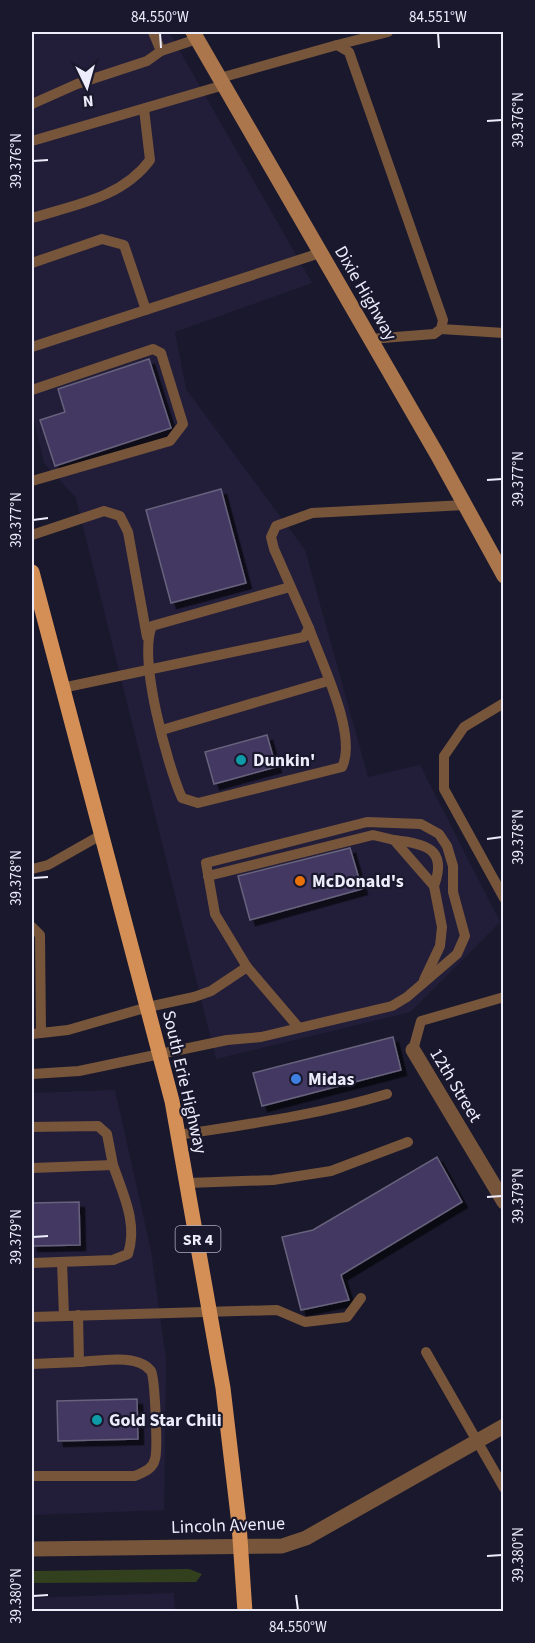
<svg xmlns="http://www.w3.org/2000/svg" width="535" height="1643" font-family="'Source Sans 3',sans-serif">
<defs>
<filter id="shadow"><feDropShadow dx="5.5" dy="5.5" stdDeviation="0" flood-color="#0009"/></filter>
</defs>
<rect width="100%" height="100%" fill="#1a182d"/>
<!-- built -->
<g fill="#221e3a">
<path d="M32 32H169L312 283 175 332 186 389 305 550 368 777 420 765 500 922 410 1012 216 1059 76 498 44 463 32 411Z"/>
<path d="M115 1090 151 1251 166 1360 164 1510 32 1515V1093Z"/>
<path d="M174 1593 175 1611H32V1598Z"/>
</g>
<!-- green -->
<path fill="#32401e" d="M189 1569 202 1574 196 1582 32 1583V1571Z"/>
<!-- building -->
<g fill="#423862" stroke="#67627c" stroke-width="1.5" filter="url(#shadow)">
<path d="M149 359 171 428 55 466 40 420 65 412 58 389Z"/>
<path d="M221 489 246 583 171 603 146 510Z"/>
<path d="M267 735 276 767 214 784 205 752Z"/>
<path d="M350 848 362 889 250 920 238 876Z"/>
<path d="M393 1037 401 1070 262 1106 253 1073Z"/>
<path d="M437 1157 462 1202 341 1275 349 1300 301 1310 282 1237 313 1230Z"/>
<path d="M79 1202 80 1245 32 1246V1203Z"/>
<path d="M137 1399 138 1439 58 1441 57 1401Z"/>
</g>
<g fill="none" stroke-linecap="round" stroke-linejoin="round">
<!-- lane -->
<g stroke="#76553b" stroke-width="10">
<path d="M337 45 388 32"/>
<path d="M161 51 197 39"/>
<path d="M220 78 337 45 349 52 443 320 441 329 434 334 370 339"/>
<path d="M32 104 77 84 147 61 161 51 153 32"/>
<path d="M32 141 224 85"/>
<path d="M32 218C74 205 122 198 150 160L144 109"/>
<path d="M32 263 102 239 124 245 146 310"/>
<path d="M441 329 504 333"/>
<path d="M32 347 320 253"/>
<path d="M32 390 153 349 161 353 183 424 170 441 32 481"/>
<path d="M32 535 104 511 120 516 128 532 147 637"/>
<path d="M290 587 152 626C138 659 167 764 182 798L198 803 342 767C358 735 321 662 309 628"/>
<path d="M62 688 304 637 309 628 274 549 271 537 276 526 312 513 465 505"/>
<path d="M504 703 464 727 444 756V789L504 898"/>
<path d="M162 730 328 681"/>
<path d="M394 840C425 844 448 848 434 886"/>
<path d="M32 869 48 865 101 835"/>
<path d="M208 876 373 835 394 840 434 886 442 927 440 946 424 980"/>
<path d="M32 927 40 935 41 1033"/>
<path d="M32 1034 68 1030 148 1007 194 997 211 991 247 967"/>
<path d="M413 1050 421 1021 504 997"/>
<path d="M32 1074 79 1071 227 1040 261 1037 392 1006 407 997 457 954 465 936 453 892V866L447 846 439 834 421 824 367 822 206 863 215 914 247 967 299 1028"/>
<path d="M32 1127 98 1126 107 1134 113 1165 32 1168"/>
<path d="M179 1135C249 1124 318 1115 387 1094"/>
<path d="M188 1183 273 1180 331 1171 408 1142"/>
<path d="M62 1262 64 1316"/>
<path d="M32 1263 113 1260 128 1254C138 1223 123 1194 113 1165"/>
<path d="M32 1317 277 1310 305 1322 347 1317 361 1298"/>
<path d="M426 1352 504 1488"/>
<path d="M32 1364 79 1362 78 1315"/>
<path d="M32 1476H135C144 1472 153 1469 155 1459 158 1450 155 1378 151 1371 138 1353 98 1361 79 1362"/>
</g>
<!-- street -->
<g stroke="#76553b" stroke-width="15">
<path d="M413 1050 504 1202"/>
<path d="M32 1549 282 1546 306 1538 504 1426"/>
</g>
<!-- secondary -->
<path stroke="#ab764b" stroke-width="15" d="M193 32 438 456 504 576"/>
<!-- primary -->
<path stroke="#d48f56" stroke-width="15" d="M32 572 172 1101 223 1388 239 1524 245 1612"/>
</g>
<!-- ticks -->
<path fill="none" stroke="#edecfb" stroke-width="2" d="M160 33 161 48M438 33 439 48M487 121 502 120M33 161 48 160M487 480 502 479M33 520 48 518M487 839 502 837M33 878 48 877M487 1197 502 1196M33 1237 48 1236M487 1556 502 1555M296 1595 298 1610M33 1596 48 1595"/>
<!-- markers -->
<g fill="#0f9aa8" stroke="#1a182d" stroke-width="2">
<circle cx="241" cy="760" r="6"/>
<circle cx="97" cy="1420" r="6"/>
</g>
<circle fill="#e8710a" stroke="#1a182d" stroke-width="2" cx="300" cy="881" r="6"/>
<circle fill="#3f7fe0" stroke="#1a182d" stroke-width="2" cx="296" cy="1079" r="6"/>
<g text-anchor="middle" stroke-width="4.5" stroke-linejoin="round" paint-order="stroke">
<!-- shield labels -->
<rect fill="#1a182d" stroke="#aeacbd" stroke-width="1.5" x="175.5" y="1226" width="45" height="26" rx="4.5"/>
<g font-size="16" font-weight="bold" fill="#edecfb">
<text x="198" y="1245">SR 4</text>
</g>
<!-- street labels -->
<g font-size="18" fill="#edecfb" stroke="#1a182d">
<text transform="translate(366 293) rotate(60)" y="6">Dixie Highway</text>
<text transform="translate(185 1082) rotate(77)" y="6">South Erie Highway</text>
<text transform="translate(456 1085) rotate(59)" y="6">12th Street</text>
<text transform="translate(228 1525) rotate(-2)" y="6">Lincoln Avenue</text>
</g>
<!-- poi labels -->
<g font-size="18" font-weight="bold" fill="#edecfb" stroke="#1a182d" text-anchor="start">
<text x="253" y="766">Dunkin'</text>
<text x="312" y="887">McDonald's</text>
<text x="308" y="1085">Midas</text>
<text x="109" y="1426">Gold Star Chili</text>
</g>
</g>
<!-- border -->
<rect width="535" height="1643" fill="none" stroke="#1a182d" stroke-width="66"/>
<!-- north arrow -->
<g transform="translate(87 87) rotate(175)" stroke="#1a182d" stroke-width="4.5" paint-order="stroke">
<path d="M0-4.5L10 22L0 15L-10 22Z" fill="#edecfb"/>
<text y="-9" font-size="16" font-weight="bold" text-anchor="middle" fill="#edecfb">N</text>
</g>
<rect x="33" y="33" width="469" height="1577" fill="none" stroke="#edecfb" stroke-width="2"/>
<g font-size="15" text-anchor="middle" fill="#edecfb">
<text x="160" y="22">84.550°W</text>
<text x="438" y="22">84.551°W</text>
<text transform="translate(518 120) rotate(-90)" y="5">39.376°N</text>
<text transform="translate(16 161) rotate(-90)" y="5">39.376°N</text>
<text transform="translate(518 479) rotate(-90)" y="5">39.377°N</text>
<text transform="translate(16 520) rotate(-90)" y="5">39.377°N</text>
<text transform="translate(518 837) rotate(-90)" y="5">39.378°N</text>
<text transform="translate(16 878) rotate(-90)" y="5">39.378°N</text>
<text transform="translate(518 1196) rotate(-90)" y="5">39.379°N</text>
<text transform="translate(16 1237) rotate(-90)" y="5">39.379°N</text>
<text transform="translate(518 1555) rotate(-90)" y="5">39.380°N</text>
<text transform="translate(16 1596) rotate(-90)" y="5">39.380°N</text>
<text x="298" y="1632">84.550°W</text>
</g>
</svg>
